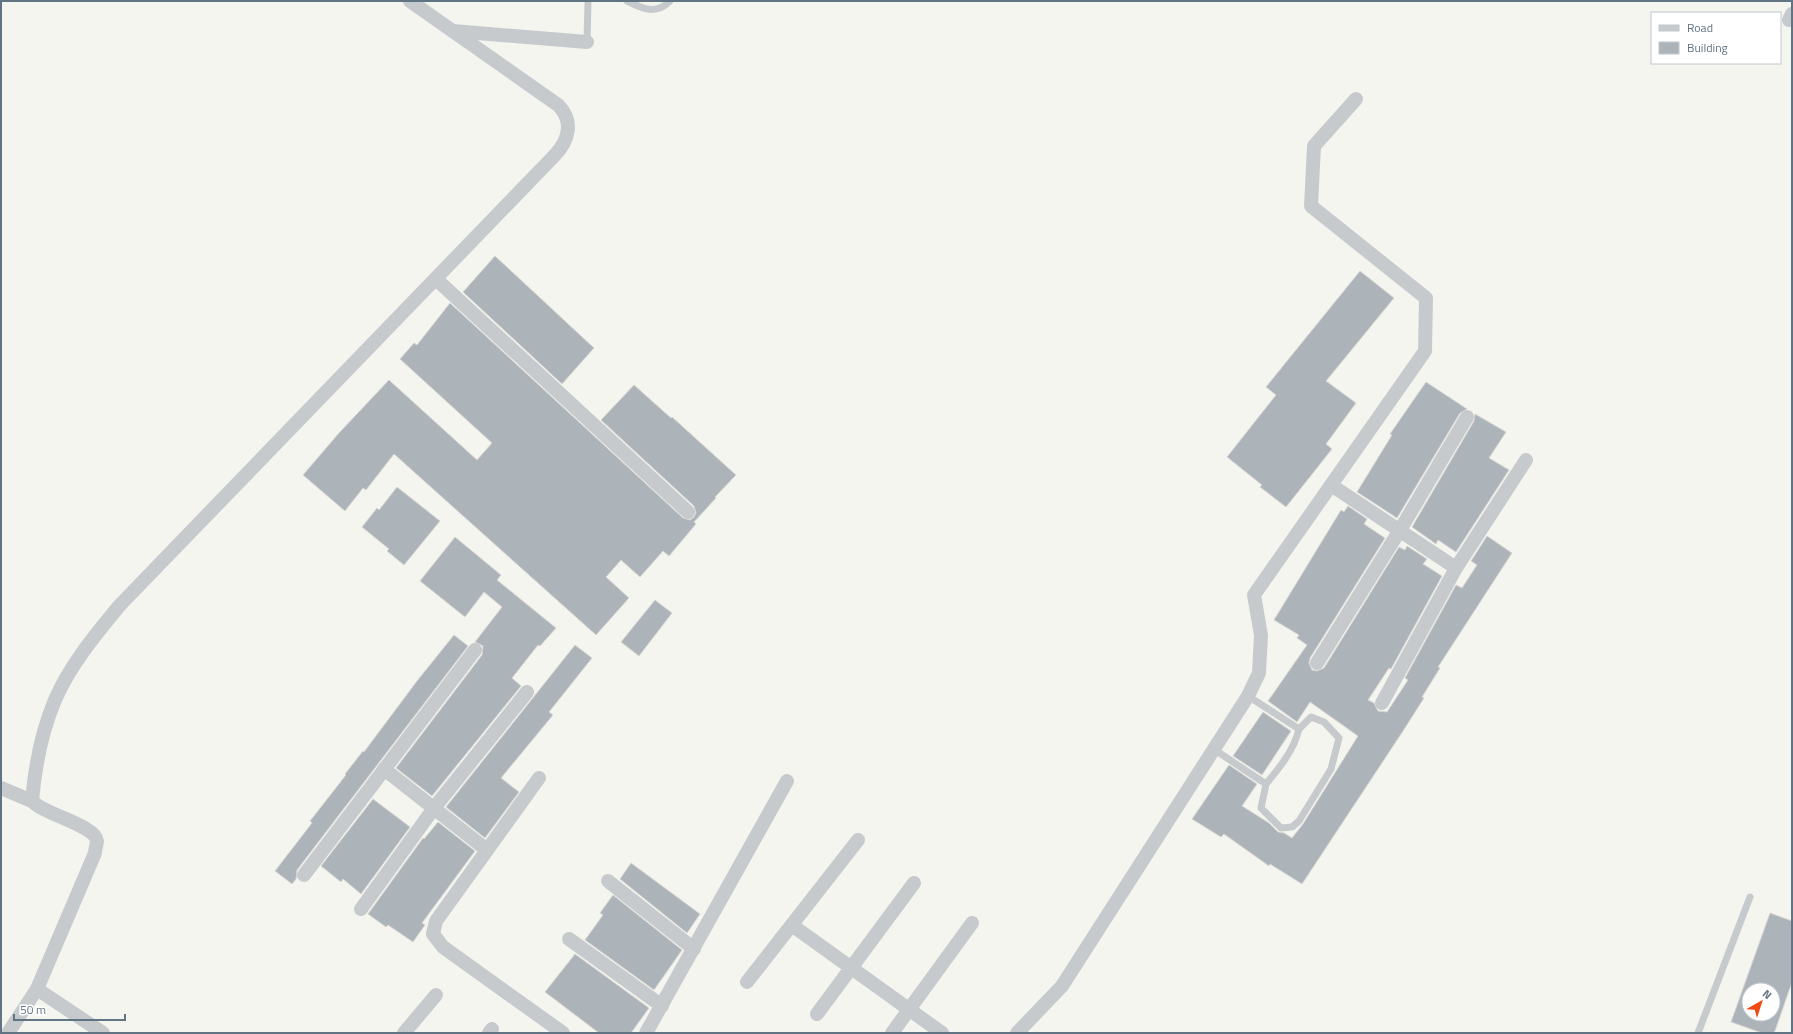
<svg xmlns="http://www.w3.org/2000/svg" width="1793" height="1034" font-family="'Titillium Web',sans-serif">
<rect width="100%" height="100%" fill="#f5f5f0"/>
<!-- building -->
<g fill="#acb4b9" stroke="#d6d6d3" fill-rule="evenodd">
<path d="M495 256 594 348 562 384 463 292Z"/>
<path d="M1360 271 1394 298 1326 381 1356 403 1326 444 1332 449 1286 507 1260 487 1262 485 1227 457 1276 395 1266 387Z"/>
<path d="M450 303 683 518 690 520 694 517 696 513 694 506 601 420 634 385 671 418 672 417 736 475 715 497 716 498 694 522 696 524 669 556 663 551 640 577 621 560 606 577 629 598 596 635 394 454 366 490 363 488 345 511 303 475 339 433 389 380 477 460 492 443 400 359 414 343 417 345Z"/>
<path d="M1426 382 1467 409 1460 413 1397 518 1357 492 1392 435 1390 434Z"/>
<path d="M1475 414 1506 432 1489 458 1509 470 1456 552 1438 540 1436 544 1412 527 1474 421Z"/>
<path d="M397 487 440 521 404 565 387 551 389 549 362 527 377 508 379 510Z"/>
<path d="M1348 506 1367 519 1364 524 1385 538 1310 658 1309 663 1312 670 1317 671 1324 668 1399 547 1405 550 1407 546 1427 559 1423 564 1442 576 1391 669 1389 668 1368 700 1374 703 1378 711 1387 712 1408 680 1405 678 1456 585 1462 588 1477 565 1471 561 1487 536 1512 553 1438 667 1440 668 1422 697 1424 698 1403 731 1302 884 1270 864 1269 866 1224 834 1221 837 1192 819 1229 765 1257 784 1242 806 1269 823 1278 832 1284 833 1292 838 1303 824 1358 736 1310 702 1297 722 1268 701 1307 645 1297 638 1299 635 1274 620 1341 510 1344 512Z"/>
<path d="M455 537 501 575 497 580 556 628 540 646 538 645 512 678 521 686 432 796 396 768 482 655 483 646 475 642 502 607 484 592 465 617 420 581Z"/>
<path d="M655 600 672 613 639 656 621 642Z"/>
<path d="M454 635 468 646 297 870 296 879 292 884 275 871 312 823 310 821 346 775 345 774 363 751 364 752 417 681Z"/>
<path d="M575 645 592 658 549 712 553 715 501 778 519 792 485 838 446 807Z"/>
<path d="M1263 712 1291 731 1262 775 1233 756Z"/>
<path d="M373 799 410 827 361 894 343 879 341 882 321 866Z"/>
<path d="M438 822 475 851 422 923 425 925 413 942 388 925 386 927 368 914 423 838 424 839Z"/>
<path d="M631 863 700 914 687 933 620 879Z"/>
<path d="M613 895 682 950 654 990 585 940 603 915 600 913Z"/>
<path d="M1770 913 1792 921V982L1775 1031 1773 1033H1762L1731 1022ZM1749 990H1773V1014H1749Z"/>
<path d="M575 954 649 1008 631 1033H599L545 992Z"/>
</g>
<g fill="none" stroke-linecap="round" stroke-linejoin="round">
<!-- lane -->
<g stroke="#c7cacd" stroke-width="7">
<path d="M627 1C643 9 656 15 670 1"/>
<path d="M587 42 588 1"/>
<path d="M1215 750 1266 784C1280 767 1294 750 1299 729L1248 696"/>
<path d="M1266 784 1261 808 1281 828 1292 827 1299 821 1331 769 1339 738 1324 722 1311 717 1299 729"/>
<path d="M1698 1033 1750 897"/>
</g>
<!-- street -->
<g stroke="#c7cacd" stroke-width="14">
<path d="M1789 20 1792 14"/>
<path d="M453 31 587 42"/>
<path d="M436 279 688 512"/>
<path d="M1331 485 1456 568"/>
<path d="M1317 663 1400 530 1467 417"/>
<path d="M1382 703 1456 568 1526 460"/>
<path d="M384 769 487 850"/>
<path d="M539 778 436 921 433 934 443 947 563 1033"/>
<path d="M1 788 32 801"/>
<path d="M304 875 475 650"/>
<path d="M608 881 694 949"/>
<path d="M361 909 434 808 527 692"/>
<path d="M793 926 942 1033"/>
<path d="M569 939 662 1006"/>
<path d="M747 982 858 840"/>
<path d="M37 989 103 1033"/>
<path d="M817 1014 914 883"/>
<path d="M8 1033 37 989 95 853C95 849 97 844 97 841 95 825 45 815 32 801 35 766 41 733 55 700 70 665 96 634 120 605L555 155C569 140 574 121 558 105L410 1"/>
<path d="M404 1033 436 995"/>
<path d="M489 1033 492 1029"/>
<path d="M646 1033 787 781"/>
<path d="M892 1033 972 923"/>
<path d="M1017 1033 1062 986 1248 696 1259 673 1261 635 1254 595 1425 351 1426 298 1311 206 1314 146 1356 99"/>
</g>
</g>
<!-- border -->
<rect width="1793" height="1034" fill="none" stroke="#617484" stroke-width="4"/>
<!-- legend -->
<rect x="1651" y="12" width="130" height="52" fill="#ffffff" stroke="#c0c7ce"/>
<rect x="1659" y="25" width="20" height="6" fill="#c7cacd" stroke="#c0c7ce"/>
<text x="1687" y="32" font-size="12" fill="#617484">Road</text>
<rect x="1659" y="42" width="20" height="12" fill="#acb4b9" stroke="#c0c7ce"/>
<text x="1687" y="52" font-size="12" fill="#617484">Building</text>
<!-- north arrow -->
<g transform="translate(1761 1002) rotate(39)"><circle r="19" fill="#ffffff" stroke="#c0c7ce"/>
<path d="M0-3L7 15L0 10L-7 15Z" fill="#f24913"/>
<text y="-6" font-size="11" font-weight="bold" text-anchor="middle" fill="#617484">N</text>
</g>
<!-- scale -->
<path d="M14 1014v6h111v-6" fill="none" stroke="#617484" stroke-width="2"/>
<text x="20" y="1014" font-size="12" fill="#617484" stroke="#ffffff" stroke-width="3" paint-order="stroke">50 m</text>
</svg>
